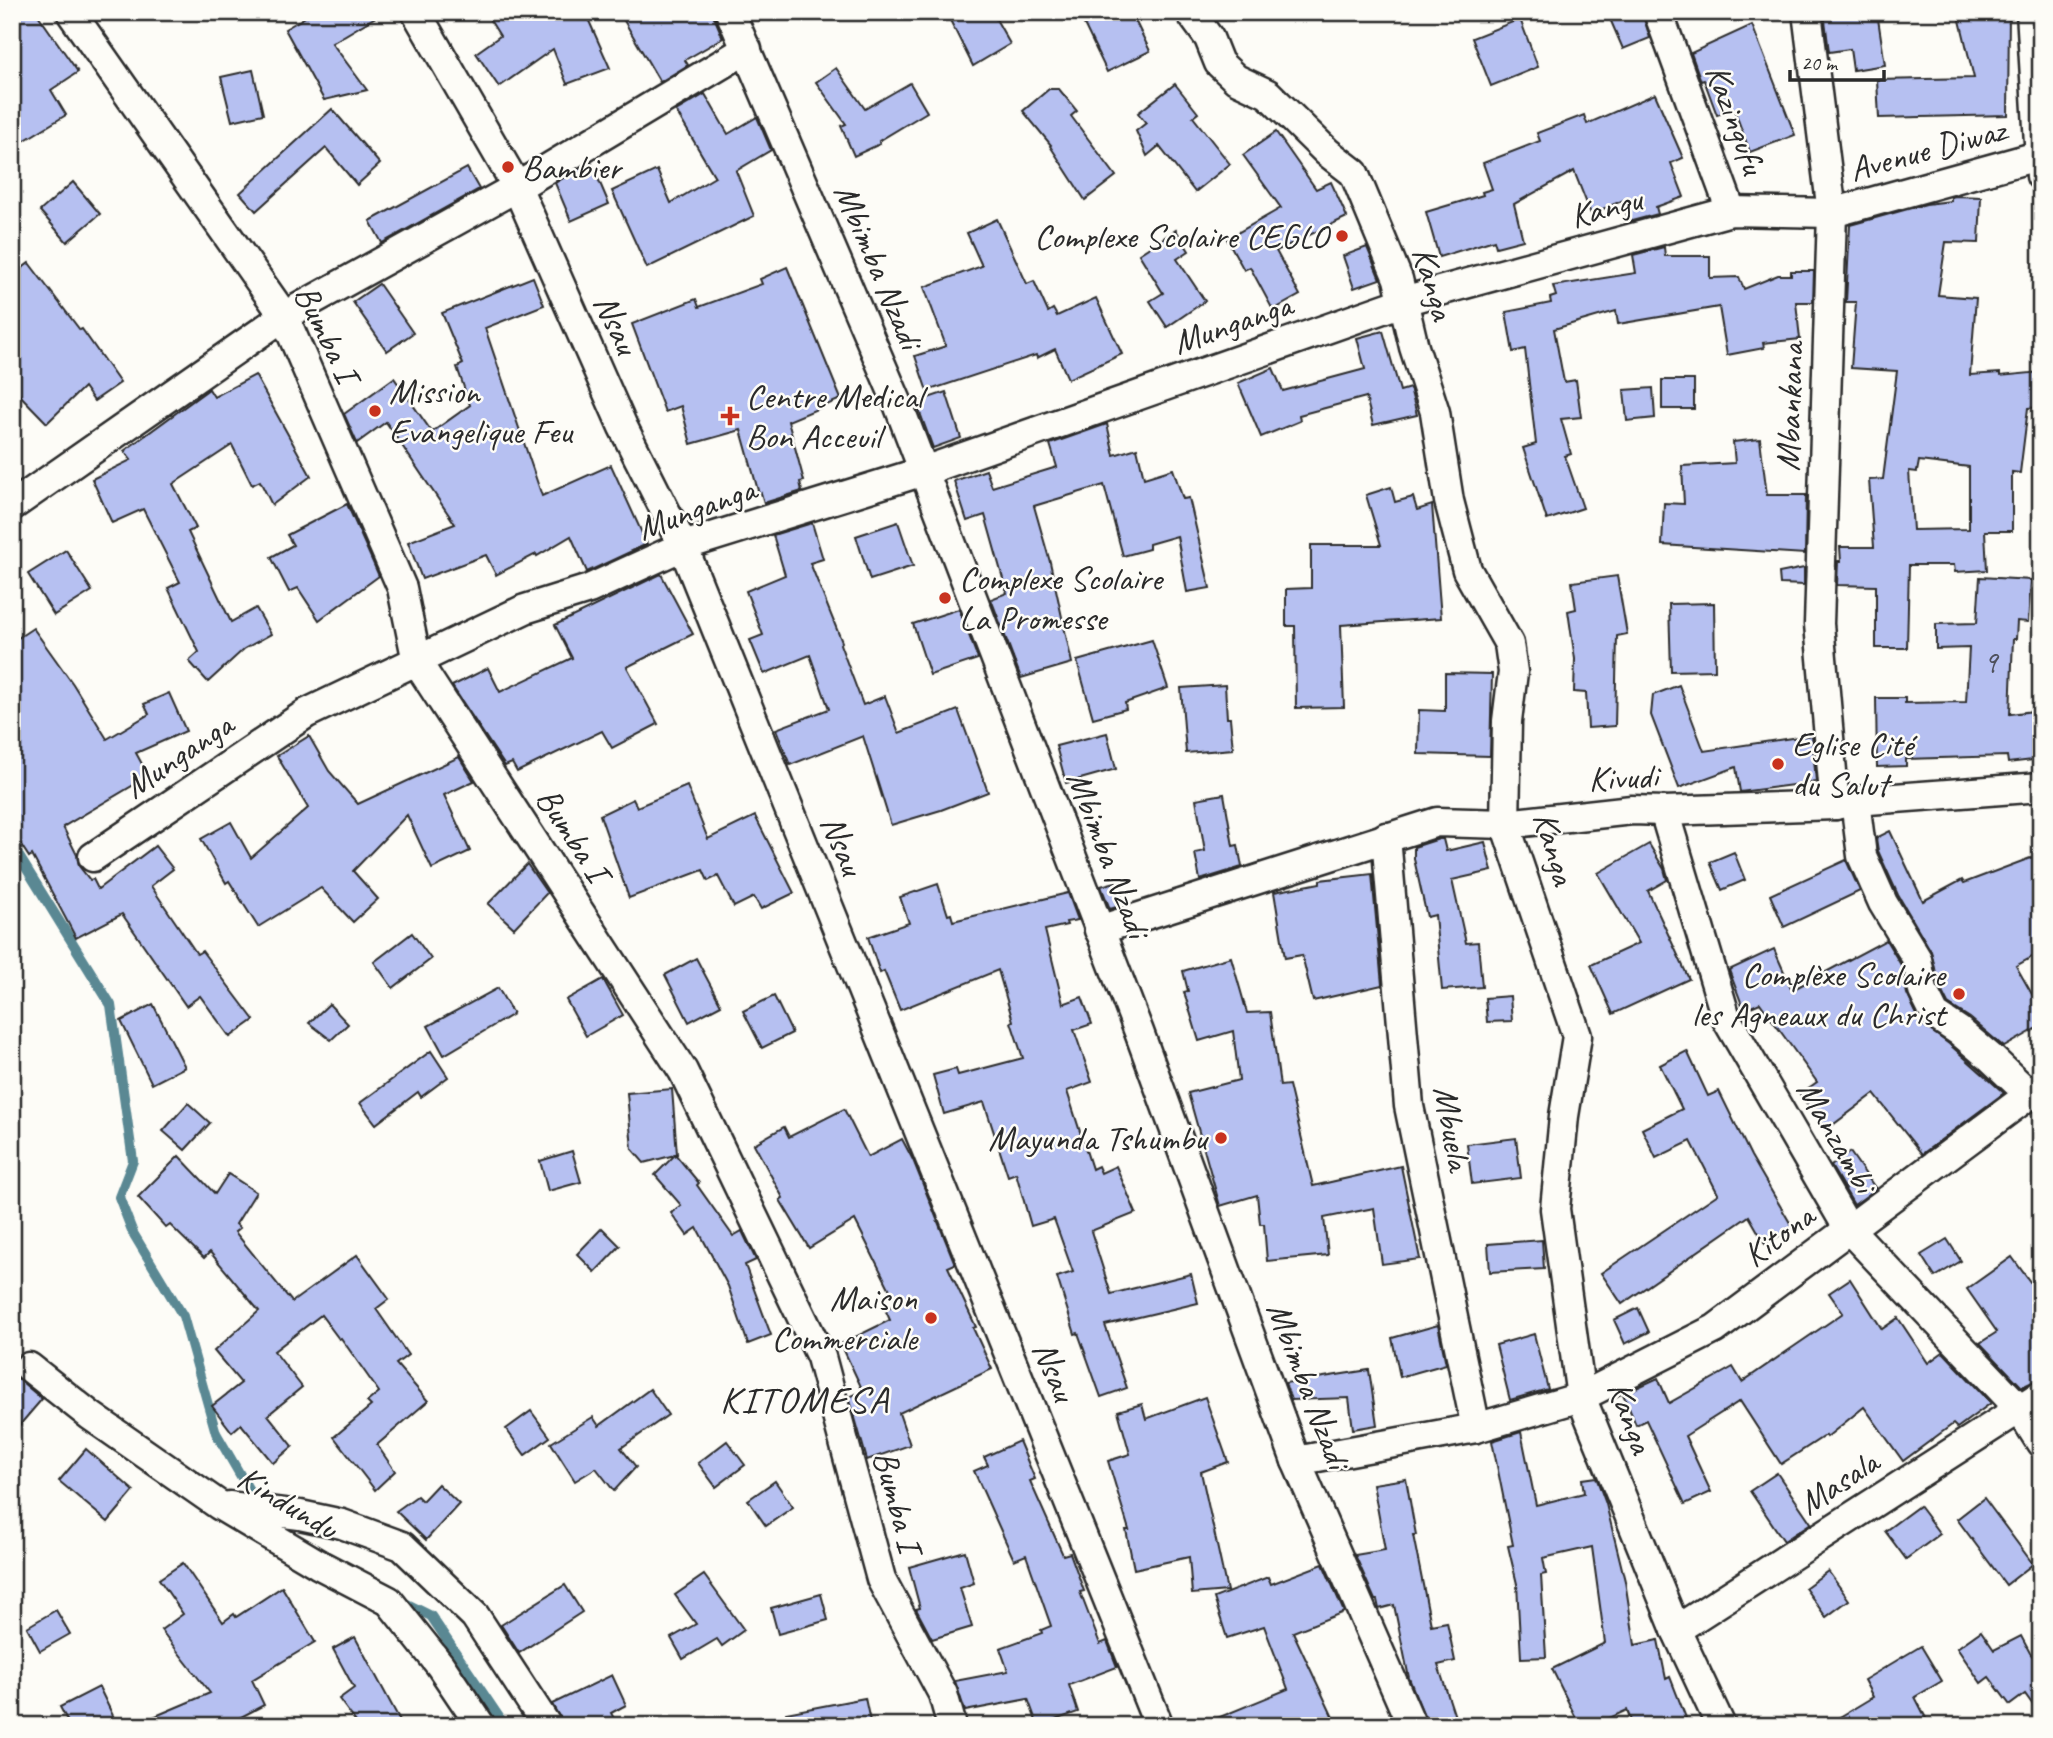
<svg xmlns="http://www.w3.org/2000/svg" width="2053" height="1738" font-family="Caveat,sans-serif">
<rect width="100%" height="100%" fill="#fdfcf7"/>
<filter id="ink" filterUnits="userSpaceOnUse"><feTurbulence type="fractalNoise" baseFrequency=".0143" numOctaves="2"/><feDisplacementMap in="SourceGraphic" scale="14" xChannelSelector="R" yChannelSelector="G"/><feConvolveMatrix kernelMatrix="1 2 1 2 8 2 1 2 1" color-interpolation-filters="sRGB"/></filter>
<g filter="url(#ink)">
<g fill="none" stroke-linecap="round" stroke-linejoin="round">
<!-- stream -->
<g stroke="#5a8893" stroke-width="10">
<path d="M12 845 111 1005 133 1161 119 1197 133 1233 183 1316 216 1433 257 1504"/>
<path d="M399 1600 431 1616 505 1726"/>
</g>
</g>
<!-- building -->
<g fill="#b6c0f1" stroke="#2b2b2b" stroke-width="2" fill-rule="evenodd">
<path d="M12 12H36L78 72 51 90 66 115 12 148Z"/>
<path d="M314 12H384L332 43 367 90 324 100 285 29Z"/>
<path d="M485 12H585L610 68 567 84 553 49 499 87 476 53 500 36Z"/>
<path d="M619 12H712L723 38 685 60 688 65 660 82Z"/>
<path d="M946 12H992L1010 44 973 66Z"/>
<path d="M1095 12H1131L1150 51 1107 72 1083 22Z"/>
<path d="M1607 12H1642L1650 38 1623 49Z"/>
<path d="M1824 12H1877L1885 65 1853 70 1850 49 1829 52Z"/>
<path d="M1958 12H2009L2008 115 1879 118 1877 80 1974 78Z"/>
<path d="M1520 19 1538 67 1491 86 1472 38Z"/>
<path d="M1752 25 1795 135 1750 152 1734 109 1717 115 1704 80 1701 81 1691 53Z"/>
<path d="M836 68 865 109 910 83 927 112 879 141 880 144 854 156 841 126 846 124 816 82Z"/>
<path d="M253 70 263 114 232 121 221 77Z"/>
<path d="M1175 84 1198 113 1193 117 1230 164 1195 192 1159 146 1147 156 1136 131 1146 123 1138 113Z"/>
<path d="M1049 89H1059L1077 111 1071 116 1116 176 1085 200 1050 146 1051 145 1023 111Z"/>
<path d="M705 94 728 134 757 117 771 150 736 171 754 216 647 268 612 191 657 170 671 203 715 177 676 111Z"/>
<path d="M1655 94 1683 158 1671 163 1684 197 1656 207 1658 214 1628 222 1624 200 1591 214 1574 171 1514 204 1523 240 1496 247 1494 240 1439 257 1426 212 1483 195 1482 192 1492 189 1483 163 1540 141 1537 133 1584 115 1587 124Z"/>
<path d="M332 109 380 164 357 185 326 148 256 211 240 193Z"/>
<path d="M1276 132 1316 189 1331 182 1347 217 1276 251 1300 295 1273 310 1250 267 1244 270 1227 239 1281 208 1243 155Z"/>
<path d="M591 162 609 204 571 221 555 183Z"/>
<path d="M467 168 479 189 382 243 370 221Z"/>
<path d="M73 182 100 214 67 242 40 211Z"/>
<path d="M1956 196 1981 197 1979 243 1946 242 1938 295 1976 298 1970 375 2000 373V376L2041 372V407L2028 408 2020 473 2012 472V531H1985L1987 570 1955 572 1954 565H1909L1907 648H1876V586L1837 585 1838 561H1841L1840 547H1874L1869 480 1883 479 1897 371 1851 368 1856 302H1846L1850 225 1926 204 1951 201V197ZM1919 461 1969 467V529L1913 530 1909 471 1917 472Z"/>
<path d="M997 219 1027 284 1034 281 1048 312 1053 309 1057 316 1096 298 1122 354 1068 379 1055 349 1037 358 1036 355 927 391 915 356 946 346 924 287 982 266 967 233Z"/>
<path d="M1176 230 1189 251 1177 259 1205 301 1167 327 1150 301 1163 293 1139 254Z"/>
<path d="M1367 247 1380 279 1354 288 1343 256Z"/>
<path d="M1664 247 1665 256H1710V278L1739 277 1744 289 1778 275H1791V271H1814L1813 302H1796L1800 339 1763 343 1764 348 1727 355 1719 307 1618 324 1616 311 1554 329 1564 382 1576 380 1581 417 1561 419 1571 454 1565 456 1583 508 1547 520 1523 448 1536 444 1525 349 1513 352 1506 312 1551 303 1550 298 1556 296 1553 286 1636 273 1633 255Z"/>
<path d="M29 263 80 330 82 329 120 383 94 401 84 387 47 423 12 387V276Z"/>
<path d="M787 267 841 399 788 421 804 481 800 482 802 491 764 503 761 493 759 494 741 430 691 444 681 406 665 412 632 324 696 299 699 307 762 284 760 279Z"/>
<path d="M533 277 544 305 485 328 542 496 611 465 647 544 587 572 571 536 537 556 536 554 496 575 486 555 422 579 408 542 455 524 386 422 357 443 344 414 394 378 432 432 470 405 457 367 463 364 442 313Z"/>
<path d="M379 284 413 333 387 351 353 302Z"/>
<path d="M1383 331 1400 391 1410 388 1417 415 1373 425 1366 397 1299 415 1300 421 1261 437 1238 383 1273 368 1283 391 1365 369 1357 338Z"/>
<path d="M255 375 311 476 272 505 260 481 252 485 232 445 173 484 196 528 188 532 231 622 256 608 271 634 244 649 208 682 189 661 199 652 168 588 180 582 143 509 112 523 92 479 131 460 124 451 209 389 214 397Z"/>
<rect x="1662" y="380" width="32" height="29"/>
<path d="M1653 388 1655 418 1627 421 1624 390Z"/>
<path d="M946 392 961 438 933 448 916 402Z"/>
<path d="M1107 424 1114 455 1137 448 1144 478 1173 469 1183 499 1189 498 1210 588 1187 592 1177 536 1149 544V549L1123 556 1104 485 1034 506 1050 562 1072 663 1021 678 991 599 1007 593 985 515 967 521 954 481 986 470 992 487 1057 467 1050 444Z"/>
<path d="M1760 439 1767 495H1806L1805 554 1662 545 1664 503 1684 504 1682 466 1735 463 1733 442Z"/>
<path d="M1391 487 1395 502 1413 497 1417 510 1432 505 1441 618 1341 625 1344 707 1296 708 1295 626H1286V589L1311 588V545H1381L1366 495Z"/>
<path d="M347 504 379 576 319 620 298 588 289 592 271 557 293 545 287 535Z"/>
<path d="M898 522 913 566 870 580 856 536Z"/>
<path d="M812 523 823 559 810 563 842 642 840 644 863 705 885 696 899 733 958 710 988 792 941 810 891 825 863 736 790 765 776 729 829 709 810 655 764 674 750 640 763 635 746 591 785 575 773 535Z"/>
<path d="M66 550 92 591 54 615 28 574Z"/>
<path d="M1804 568V585L1780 584 1779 573Z"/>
<path d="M661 574 693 634 627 667 658 724 612 748 602 731 517 772 512 763 505 766 452 686 488 668 500 692 572 658 555 625Z"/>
<path d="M1617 576 1627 634 1617 636 1615 726 1588 728 1586 693 1574 692 1575 659 1568 611 1576 609 1572 582Z"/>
<path d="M1980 577 2031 580 2028 622 2017 621 2016 639H2013L2010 714 2041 710V759L2008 763 2007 756 1906 759V766L1877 767 1876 698H1905V703L1966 702 1969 648 1936 649V624L1977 623Z"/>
<path d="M1714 603 1715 670 1671 671 1669 604Z"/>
<path d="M959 609 978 659 930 675 913 624Z"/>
<path d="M33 628 73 684 107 739 149 714 144 704 169 693 186 731 136 753 148 775 147 777 63 827 77 855 79 866 90 880 93 879 98 889 155 846 173 869 151 886 197 954 202 951 254 1020 230 1037 200 996 186 1006 122 914 76 938 32 855 29 857 12 831V642Z"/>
<path d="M1152 640 1168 688 1125 703 1126 709 1093 718 1077 661Z"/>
<path d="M1445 673 1492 674 1490 756 1418 754 1419 710 1445 711Z"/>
<path d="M1225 685 1227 718H1230L1233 749 1186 753 1181 688Z"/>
<path d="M1679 685 1704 751 1812 735 1816 782 1740 792 1736 767 1679 788 1651 715 1653 695Z"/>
<path d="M1107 733 1116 769 1066 783 1056 746Z"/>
<path d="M309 736 329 771 358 804 459 757 474 781 444 795 470 851 432 869 407 815 353 871 378 899 353 922 321 888 258 927 229 881 226 883 201 839 231 822 251 858 308 808 277 756Z"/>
<path d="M687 786 708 839 755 816 794 893 761 909 754 897 734 907 718 876 708 881 703 870 629 898 600 815 633 799 637 807Z"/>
<path d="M1224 794 1233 846 1238 845 1242 867 1200 880 1195 853 1205 851 1196 799Z"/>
<path d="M1890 831 1923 901 1962 880 1964 883 2041 854V952L2016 966 2041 1010V1026L2004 1047 1970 1018 1948 1004 1939 986 1931 951 1898 895 1878 851 1876 838Z"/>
<path d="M1439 839H1443L1446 851 1485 842 1492 871 1452 880 1466 943 1478 942 1482 987 1442 990 1435 915 1427 917 1414 859V847Z"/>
<path d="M1649 844 1664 869 1667 880 1648 891 1689 979 1613 1014 1591 965 1639 943 1598 873Z"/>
<path d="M1734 852 1745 880 1722 890 1710 862Z"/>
<path d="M1846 860 1860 891 1784 927 1770 895Z"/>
<path d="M527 864 547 893 514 928 488 904Z"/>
<path d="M1372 874 1382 985 1313 1001 1302 955 1285 958 1274 892 1320 883V880Z"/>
<path d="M1119 881 1123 905 1110 909 1101 886Z"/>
<path d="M938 884 948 915 951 914 953 921 1068 893 1078 920 1066 922 1067 925 1045 930 1063 1004 1082 997 1092 1024 1074 1030 1092 1082 1067 1091 1092 1169 1098 1166 1101 1173 1116 1166 1136 1213 1091 1231 1111 1294 1191 1274 1198 1303 1105 1325 1127 1388 1101 1397 1078 1333 1075 1334 1057 1277 1073 1272 1054 1219 1031 1226 1016 1173 1008 1176 984 1102 944 1114 933 1075 956 1069 958 1075 1023 1058 1011 1022 1013 1021 998 970 900 1010 884 971 880 973 868 937 909 923 900 897Z"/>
<path d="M412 933 431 959 393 988 374 962Z"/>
<path d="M1886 940 1901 965 1907 994 1921 1023 1949 1044 2004 1093 1922 1154 1874 1094 1826 1130 1800 1094 1817 1082 1760 1003 1744 1010 1729 970 1774 949 1792 990Z"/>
<path d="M1231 957 1247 1013 1270 1012 1280 1086 1289 1085 1313 1186 1401 1166 1420 1259 1382 1264 1374 1208 1324 1218 1328 1255 1267 1261 1264 1224H1260L1257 1195 1220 1206 1188 1093 1239 1080 1233 1031 1199 1041 1184 992 1188 991 1183 971Z"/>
<path d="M696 958 721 1005 689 1022 665 975Z"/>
<path d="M603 979 623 1015 586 1036 566 1000Z"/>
<path d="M498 988 513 1014 444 1055 428 1026Z"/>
<path d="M774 996 792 1033 762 1048 743 1011Z"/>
<path d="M1510 996 1512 1021 1487 1022 1485 998Z"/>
<path d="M153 1004 185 1067 152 1084 121 1021Z"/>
<path d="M329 1004 348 1024 331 1040 309 1023Z"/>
<path d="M431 1051 448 1077 421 1097 418 1092 376 1124 360 1103Z"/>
<path d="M1687 1051 1708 1096 1719 1091 1751 1156 1793 1228 1765 1244 1749 1216 1622 1304 1601 1273 1718 1194 1691 1141 1656 1158 1642 1129 1682 1109 1660 1065Z"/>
<path d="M672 1089 677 1154H675L699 1183 697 1185 733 1236 742 1231 756 1260 745 1265 771 1335 748 1344 728 1286 697 1228 687 1235 671 1213 681 1205 655 1175 675 1155 644 1163 632 1149 627 1093Z"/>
<path d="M188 1103 210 1123 185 1150 163 1131Z"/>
<path d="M844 1109 868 1157 902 1139 913 1160 955 1264 948 1267 976 1327 973 1328 992 1369 899 1413 910 1445 867 1460 849 1397 863 1391 841 1344 890 1320 885 1309 897 1304 855 1220 809 1248 780 1200 783 1198 754 1144 784 1127 789 1137Z"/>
<path d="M1516 1138 1521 1178 1472 1184 1467 1144Z"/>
<path d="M572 1151 581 1182 548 1191 540 1161Z"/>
<path d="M1850 1152 1876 1189 1854 1205 1831 1166Z"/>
<path d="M179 1156 215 1194 228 1174 256 1192 236 1224 240 1228 235 1232 292 1302 357 1255 389 1299 376 1309 408 1355 396 1364 428 1401 377 1445 395 1471 375 1490 334 1437 371 1406 367 1402 379 1392 341 1338 339 1339 321 1315 274 1351 302 1387 268 1415 293 1446 273 1463 241 1424 232 1432 212 1406 241 1383 214 1351 259 1311 210 1252 204 1258 170 1225 166 1228 138 1197Z"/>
<path d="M602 1228 620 1246 595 1272 577 1254Z"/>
<path d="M1947 1239 1961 1261 1935 1277 1921 1255Z"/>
<path d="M1542 1240 1544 1269 1490 1272 1488 1244Z"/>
<path d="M2012 1257 2041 1297V1378L2022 1387 1980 1343 1997 1332 1967 1289Z"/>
<path d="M1850 1279 1882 1329 1898 1318 1928 1363 1943 1352 1991 1403 1957 1428 1953 1424 1903 1461 1864 1407 1827 1437 1826 1435 1781 1464 1740 1401 1685 1436 1711 1492 1685 1504 1646 1420 1636 1425 1623 1394 1658 1378 1669 1403 1733 1367 1742 1382 1843 1313 1829 1293Z"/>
<path d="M1638 1308 1649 1332 1625 1344 1614 1320Z"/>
<path d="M1438 1325 1446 1364 1400 1377 1392 1338Z"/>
<path d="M1534 1334 1548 1389 1510 1400 1496 1345Z"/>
<path d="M1369 1370 1377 1425 1353 1429 1349 1398 1291 1400 1285 1383Z"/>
<path d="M16 1377 42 1399 12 1434V1381Z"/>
<path d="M650 1389 668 1415 621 1448 636 1467 614 1491 596 1468 575 1481 551 1443 593 1417 599 1426Z"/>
<path d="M1205 1397 1228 1462 1201 1472 1227 1591 1192 1594 1189 1557 1134 1569 1126 1530H1129L1108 1461 1130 1454 1118 1411 1142 1404 1146 1419Z"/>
<path d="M531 1411 550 1437 525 1455 506 1429Z"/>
<path d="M1521 1432 1536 1505 1584 1493 1582 1479 1596 1477 1606 1504 1625 1581 1635 1645 1658 1640 1666 1679 1670 1677 1686 1718 1665 1726H1633L1627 1710 1592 1726H1580L1552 1669 1605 1643 1592 1547 1543 1558 1546 1574 1541 1575 1546 1657 1521 1658 1517 1584 1508 1546 1513 1545 1492 1441Z"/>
<path d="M727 1441 745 1465 716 1487 698 1463Z"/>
<path d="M1019 1441 1035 1479 1030 1481 1063 1555 1070 1553 1084 1591 1080 1592 1100 1644 1107 1641 1117 1667 1069 1685 1078 1712 1038 1726 1028 1699 965 1711 955 1681 1008 1671 1000 1648 1042 1633 1041 1630 1051 1626 1026 1555 1014 1560 974 1471 988 1465 984 1457Z"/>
<path d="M86 1449 134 1491 108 1522 59 1481Z"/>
<path d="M1777 1473 1811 1523 1784 1541 1750 1491Z"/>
<path d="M1406 1479 1416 1535H1413L1431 1625 1447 1622 1455 1661 1438 1665 1458 1726H1428L1409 1678 1394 1605 1379 1609 1377 1600H1375L1355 1555 1385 1550 1373 1484Z"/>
<path d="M775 1481 793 1507 766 1526 748 1500Z"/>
<path d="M438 1484 459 1504 426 1540 396 1511 417 1496 422 1501Z"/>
<path d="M1984 1498 2033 1564 2006 1585 1957 1519Z"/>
<path d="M1919 1506 1940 1534 1906 1559 1885 1531Z"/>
<path d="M965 1551 974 1583 960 1588 972 1627 932 1639 916 1609 920 1608 909 1567Z"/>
<path d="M183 1563 223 1622 234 1614 236 1617 282 1587 315 1642 252 1680 264 1705 224 1726H132L210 1693 161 1630 183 1614 159 1579Z"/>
<path d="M1323 1564 1344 1612 1293 1632 1337 1726H1198L1288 1689 1264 1626 1227 1638 1214 1598 1268 1577 1271 1584Z"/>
<path d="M1828 1571 1849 1600 1826 1617 1805 1588Z"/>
<path d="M704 1575 744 1630 722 1646 717 1639 683 1659 671 1638 696 1624 675 1595Z"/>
<path d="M565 1585 582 1612 519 1653 501 1625Z"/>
<path d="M821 1594 828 1620 778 1634 771 1608Z"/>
<path d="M56 1610 70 1634 40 1651 27 1627Z"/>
<path d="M1981 1631 1994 1650 2021 1636 2030 1653 2041 1667V1716L2025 1694 2010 1705 1989 1677 1981 1683 1957 1648Z"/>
<path d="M355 1637 403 1726H359L339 1699 354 1688 333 1649Z"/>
<path d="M1921 1646 1942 1681 1915 1697 1930 1726H1825L1873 1697 1864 1680Z"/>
<path d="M612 1675 626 1705 611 1713 618 1726H564L552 1704Z"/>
<path d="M99 1687 118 1726H70L60 1707Z"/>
<path d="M865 1698 871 1726H787L786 1713Z"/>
</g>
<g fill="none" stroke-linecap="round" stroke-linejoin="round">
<defs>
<g id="street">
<path d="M416 12 517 187 623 427 683 546 1159 1726"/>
<path d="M730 12 898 404 1139 1032 1296 1461 1412 1726"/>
<path d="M1190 12 1209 38 1219 63 1236 79 1268 94 1327 152 1354 173 1398 279 1414 347 1435 412 1449 501 1467 570 1509 644 1513 672 1507 721 1505 824 1577 1036 1564 1116 1555 1209 1581 1397 1676 1630 1721 1726"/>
<path d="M1658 12 1731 211"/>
<path d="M1807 12 1832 213 1819 624 1835 805"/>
<path d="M2031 12 2041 176"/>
<path d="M72 14 284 316 402 588 417 662 683 1071 821 1357 881 1579 943 1694 952 1726"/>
<path d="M12 506 284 316 517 187 747 49"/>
<path d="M1855 801 1862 856 1883 903 1917 959 1923 991 1935 1015 1959 1031 1991 1058 2030 1095"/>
<path d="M1664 811 1726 1018 1848 1228 2019 1408 2041 1443"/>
<path d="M1386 837 1409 1106 1476 1428"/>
<path d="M93 857 307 713 525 609 589 589 683 546 924 471 1414 298 1731 211 1832 213 2041 155"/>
<path d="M1099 930 1437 822 1505 824 1632 810 1664 811 1835 805 1855 801 2041 787"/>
<path d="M29 1367 91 1416 219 1505 318 1564 389 1601 440 1665 481 1726"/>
<path d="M1296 1461 1476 1428 1581 1397 1715 1329 2041 1086"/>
<path d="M229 1506 300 1515 342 1524 402 1546 475 1616 547 1726"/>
<path d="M1676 1630 2041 1395"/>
</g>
</defs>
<!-- street casing -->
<use href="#street" stroke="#2b2b2b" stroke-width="33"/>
<!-- street -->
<use href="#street" stroke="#fdfcf7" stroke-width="28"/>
</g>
</g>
<!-- markers -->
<g fill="#c8321e" stroke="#fdfcf7" stroke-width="2.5">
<circle cx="508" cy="167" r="7"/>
<circle cx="1342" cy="236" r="7"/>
<circle cx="375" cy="411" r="7"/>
<path d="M726.5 405.5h7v7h7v7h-7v7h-7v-7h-7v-7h7z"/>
<circle cx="945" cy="598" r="7"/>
<circle cx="1778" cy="764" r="7"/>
<circle cx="1959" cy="994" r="7"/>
<circle cx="1221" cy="1138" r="7"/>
<circle cx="931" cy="1318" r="7"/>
</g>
<g text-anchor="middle" stroke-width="5" stroke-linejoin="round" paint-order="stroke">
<!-- number labels -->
<g font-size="32" fill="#4e505c">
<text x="1990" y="672">9</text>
</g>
<!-- street labels -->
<g font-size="35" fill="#2b2b2b" stroke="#fdfcf7">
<text transform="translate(1736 119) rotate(70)" y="12">Kazingufu</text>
<text transform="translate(1927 149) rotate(-15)" y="12">Avenue Diwaz</text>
<text transform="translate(1606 207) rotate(-15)" y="12">Kangu</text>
<text transform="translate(879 266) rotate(67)" y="12">Mbimba Nzadi</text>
<text transform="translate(1434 283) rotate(74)" y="12">Kanga</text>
<text transform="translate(1232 323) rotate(-19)" y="12">Munganga</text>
<text transform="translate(617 324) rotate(66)" y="12">Nsau</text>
<text transform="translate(327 333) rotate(64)" y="12">Bumba I</text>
<text transform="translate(1789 407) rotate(-88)" y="12">Mbankana</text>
<text transform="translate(696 508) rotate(-20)" y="12">Munganga</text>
<text transform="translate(178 755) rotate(-34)" y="12">Munganga</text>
<text transform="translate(1623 777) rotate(-3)" y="12">Kivudi</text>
<text transform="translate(573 834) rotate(57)" y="12">Bumba I</text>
<text transform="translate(843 845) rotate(68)" y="12">Nsau</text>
<text transform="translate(1555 848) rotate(74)" y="12">Kanga</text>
<text transform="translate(1109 854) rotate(69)" y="12">Mbimba Nzadi</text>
<text transform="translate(1453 1128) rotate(80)" y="12">Mbuela</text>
<text transform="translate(1837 1136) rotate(60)" y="12">Manzambi</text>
<text transform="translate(1778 1235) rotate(-37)" y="12">Kitona</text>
<text transform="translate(1055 1371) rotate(68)" y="12">Nsau</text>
<text transform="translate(1309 1385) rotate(69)" y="12">Mbimba Nzadi</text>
<text transform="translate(1631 1417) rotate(70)" y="12">Kanga</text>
<text transform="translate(1838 1482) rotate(-33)" y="12">Masala</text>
<text transform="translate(898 1501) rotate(75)" y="12">Bumba I</text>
<text transform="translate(288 1502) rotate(31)" y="12">Kindundu</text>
</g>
<!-- poi labels -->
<g font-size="35" fill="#2b2b2b" stroke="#fdfcf7" text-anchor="start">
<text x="522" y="179">Bambier</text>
<text x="1328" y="248" text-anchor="end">Complexe Scolaire CEGLO</text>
<text x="389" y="403">Mission<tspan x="389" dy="40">Evangelique Feu</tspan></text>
<text x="746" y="408">Centre Medical<tspan x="746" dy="40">Bon Acceuil</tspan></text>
<text x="959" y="590">Complexe Scolaire<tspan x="959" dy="40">La Promesse</tspan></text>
<text x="1792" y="756">Eglise Cité<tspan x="1792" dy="40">du Salut</tspan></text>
<text x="1945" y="986" text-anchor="end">Complèxe Scolaire<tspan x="1945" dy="40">les Agneaux du Christ</tspan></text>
<text x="1207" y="1150" text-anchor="end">Mayunda Tshumbu</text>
<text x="917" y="1310" text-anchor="end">Maison<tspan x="917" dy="40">Commerciale</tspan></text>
</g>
<!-- quarter labels -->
<g font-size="38" letter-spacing="2" fill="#2b2b2b" stroke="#fdfcf7">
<text x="805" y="1412">KITOMESA</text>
</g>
</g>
<!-- margin -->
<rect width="2053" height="1738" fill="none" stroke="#fdfcf7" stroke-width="42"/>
<rect x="21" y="21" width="2011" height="1696" fill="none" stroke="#2b2b2b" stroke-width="2.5" filter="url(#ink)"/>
<!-- scale -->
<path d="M1790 70v10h94v-10" fill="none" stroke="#2b2b2b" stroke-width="3.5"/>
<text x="1801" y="70" font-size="21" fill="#2b2b2b" stroke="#fdfcf7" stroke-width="5" paint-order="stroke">20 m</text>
</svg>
